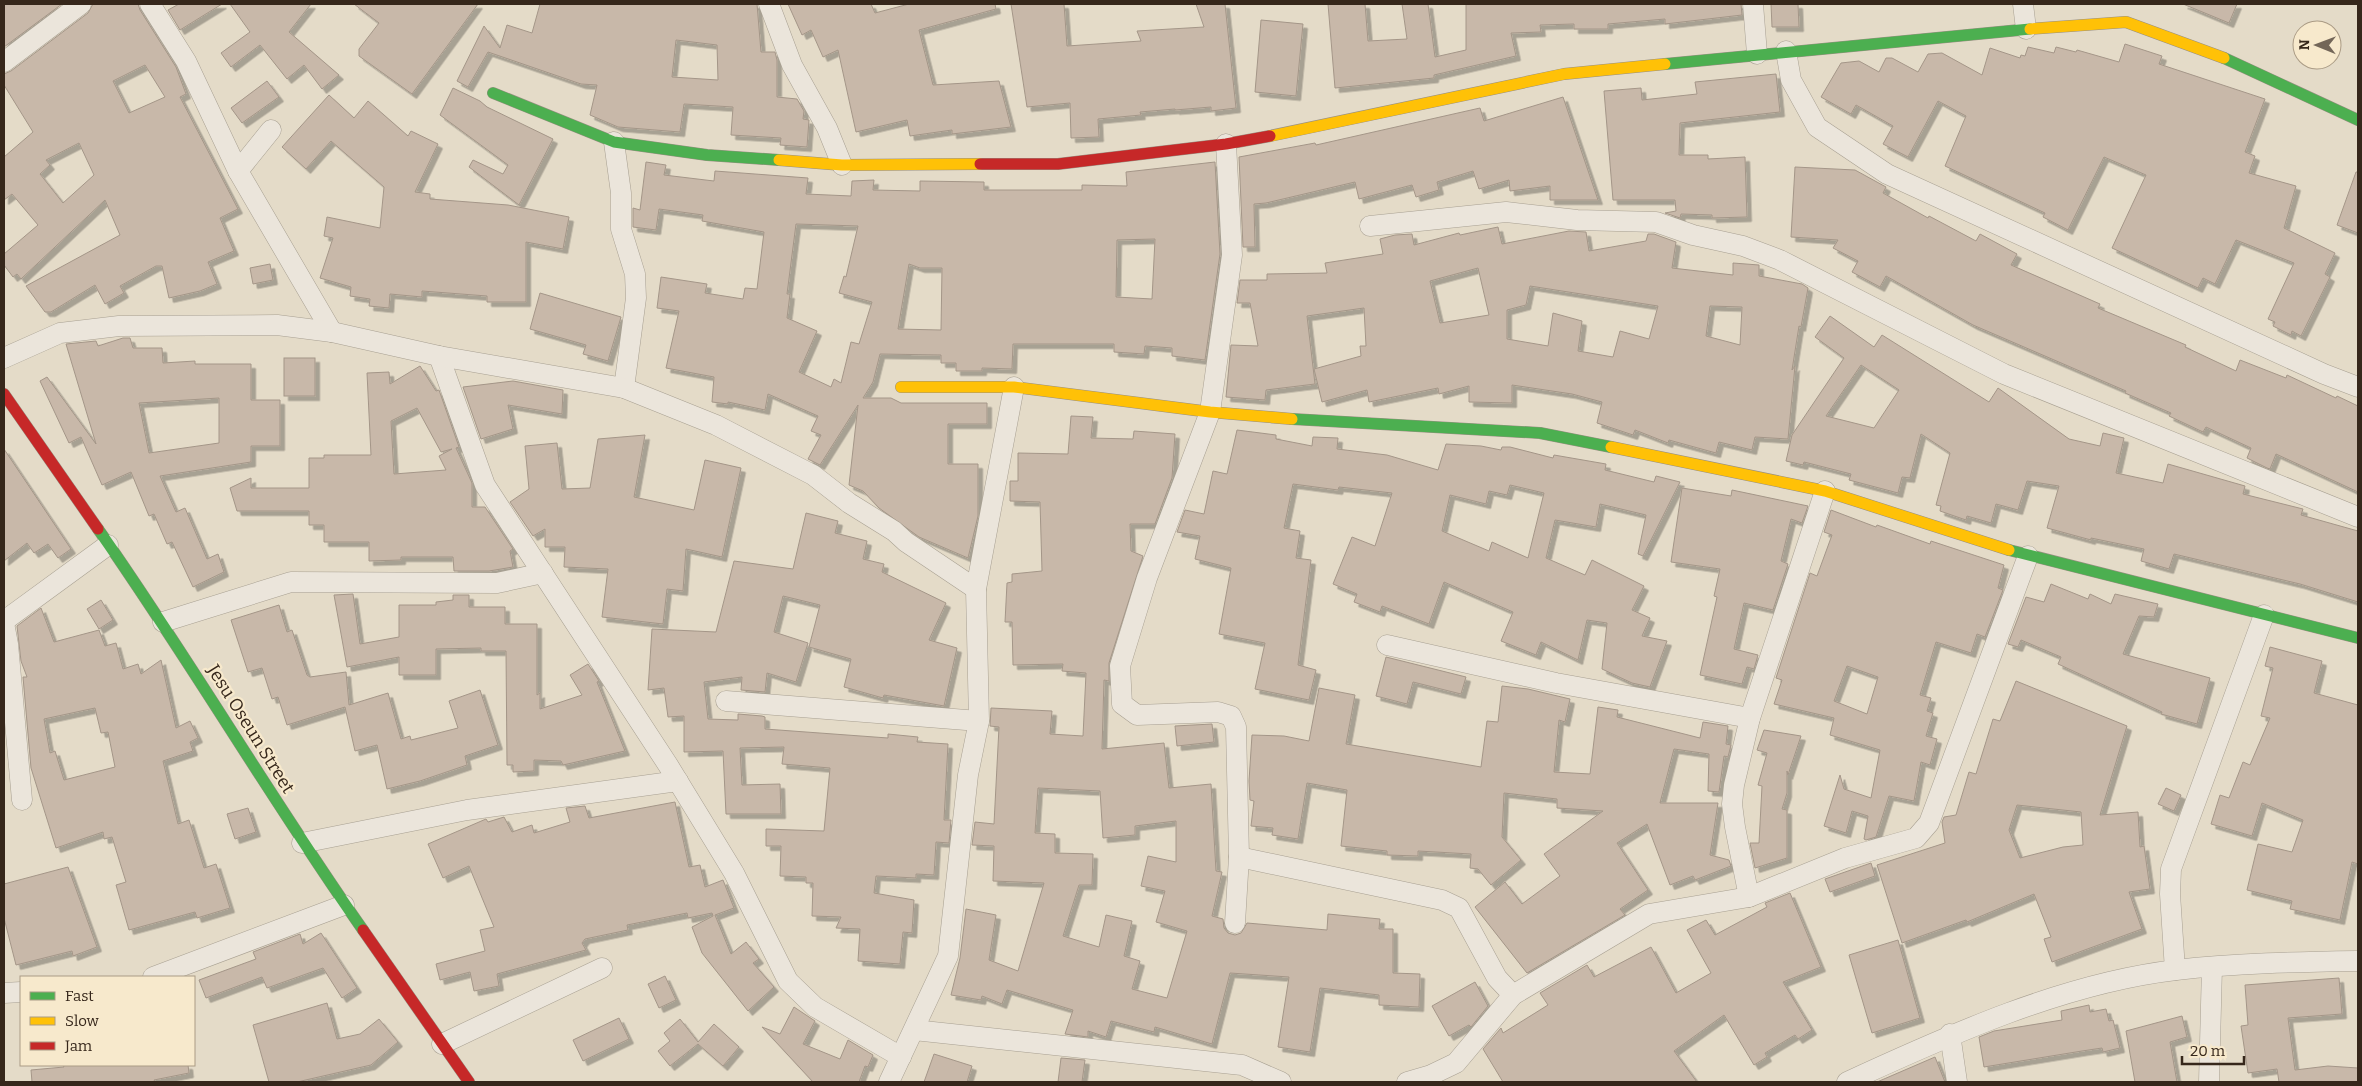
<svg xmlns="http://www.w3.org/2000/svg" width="2362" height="1086" font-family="Bitter,serif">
<defs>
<filter id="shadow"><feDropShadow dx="4.5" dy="4.5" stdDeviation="0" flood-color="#0004"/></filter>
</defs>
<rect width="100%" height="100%" fill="#e4dbc8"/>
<!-- building -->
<g fill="#c8b8a9" stroke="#a49688" fill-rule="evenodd" filter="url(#shadow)">
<path d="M4 4H62L4 47Z"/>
<path d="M93 4H138L140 10 176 67 186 94 180 97 238 209 220 218 234 251 208 262 217 284 200 291 169 298 162 266H156L120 286 124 293 105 304 95 285 51 312H45L26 286 120 235 105 200 21 279 17 274 13 277 4 265V254L38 225 12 194 4 200V157L33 132 4 85V74L11 71 88 13ZM145 65 165 97 129 113 113 81ZM79 143 94 175 63 203 40 174 50 165 46 160Z"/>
<path d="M179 4H222L180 30 168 10Z"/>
<path d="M230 4H311L289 32 339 75 322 89 304 65 287 79 260 45 231 67 221 53 250 32Z"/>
<path d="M354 4H478L412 94 359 56V49L379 23Z"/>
<path d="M540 4H757L761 52H775L777 60V97L797 99 804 111 803 119 809 120 807 147 780 145 781 138 731 135 733 107 684 104 680 132 618 127 590 115 597 85 581 84 488 52 468 87 457 81 484 26 500 48 507 25 532 33ZM676 40 717 45 718 80 672 77Z"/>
<path d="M788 4H871L875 13 909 4H995L996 9 919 30 933 85 999 81 1011 127 952 134V130L910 136 907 120 856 132 838 50 823 57 811 30 802 35Z"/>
<path d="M1011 4H1064L1067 46 1141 41 1137 31 1204 27 1196 4H1225L1236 108 1211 111V107L1175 110V109L1140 112 1141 115 1098 119 1099 137 1071 138 1070 103 1027 107Z"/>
<path d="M1328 4H1365L1368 41 1407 39 1402 4H1428L1435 57 1466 50V4H1741L1742 15 1665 24V19L1608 24V29H1574V24L1540 25 1541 32 1511 33 1516 56 1434 75V78L1335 88Z"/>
<path d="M1771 4H1798L1799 27H1772Z"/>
<path d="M2183 4H2237L2229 23Z"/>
<path d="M1261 20 1303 24 1296 96 1255 92Z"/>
<path d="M2125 44 2162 56 2159 64 2265 99 2245 152 2255 156 2249 173 2296 186 2284 228 2335 253 2325 274 2330 277 2301 336 2292 331 2291 335 2273 326 2275 322 2268 319 2294 263 2236 240 2215 284 2203 278 2198 288 2112 248 2146 175 2104 157 2068 230 2043 217 2045 213 1945 166 1966 116 1938 101 1908 157 1883 144 1893 126 1856 105 1851 114 1821 97 1841 63 1859 61 1879 72 1886 58H1892L1918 72 1928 54 1942 53 1982 75 1990 48 2020 58 2021 55 2025 56 2028 47 2054 53 2056 47 2076 52 2077 50 2119 62Z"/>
<path d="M1776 74 1780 112 1680 123 1679 155H1708V159L1745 157 1747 217 1712 218V215L1681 214 1680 218 1665 213 1676 211 1675 200H1613L1604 91 1641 88 1642 100 1697 94 1695 82Z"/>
<path d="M267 81 279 97 242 123 231 108Z"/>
<path d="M453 88 480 101 487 107 553 139 519 205 469 167 473 160 503 174 508 165 440 115Z"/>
<path d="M329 95 354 118 368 101 408 136 411 131 438 144 415 192 430 194V199L508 205 569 217 563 249 526 242V302H487V296L422 291V297L390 294 389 308 369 306 370 299 350 296 351 287 320 278 333 238 324 236 327 217 380 228 384 187 331 141 306 169 282 147Z"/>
<path d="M1563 97 1598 200H1550V186L1510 191 1509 180 1479 189 1473 171 1437 182 1439 190 1416 197 1412 185 1359 199 1355 182 1266 203 1254 204 1255 247H1243L1239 157 1315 143 1316 145 1480 108 1484 121Z"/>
<path d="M646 162 666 165 664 175 714 181 715 171 808 178 806 194 851 196 852 181 874 180 873 190 920 191V181L984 182V190H1082V185L1127 186 1126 172 1215 162 1220 254 1205 360 1172 356V348L1145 346 1144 354 1114 352V344H1013L1012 369 982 368V371H956V363H941V355L880 354 873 382 863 398H891L901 403H987V424H948V464H978V516L968 558 919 537 879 508 863 491 849 485 858 405 820 465 808 459 821 435 811 431 818 416 768 394 765 410 728 402V404L712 402 714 377 666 368 679 311 657 308 661 277 707 284 705 293 743 299 745 288 757 289 764 232 702 221 703 215 659 209 656 230 633 227V208L640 210ZM796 224 858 226 846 277 844 276 839 293 872 302 859 344 851 342 841 383 834 379 831 387 799 372 817 331 787 318 790 294H787ZM1155 239 1152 299 1116 297 1117 240ZM909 264 920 268H942L941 330 898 329Z"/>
<path d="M1795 167 1855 170 1886 187 1883 193 1928 218 1929 216 1976 241 1980 234 2017 254 2011 265 2100 304 2098 308 2186 345 2185 347 2236 371 2240 360 2286 378 2287 375 2336 398 2337 396 2358 406V492L2276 454 2270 469 2267 468 2247 458 2251 448 2206 427 2203 432 2169 416 2171 413 2125 393 2126 391 1973 325 1886 276 1880 287 1852 272 1858 261 1833 248 1838 240 1791 237Z"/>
<path d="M2356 172H2358V233L2337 225Z"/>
<path d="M1498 227 1502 244 1569 231 1586 232 1589 251 1646 241 1648 234H1654L1676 242 1672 268 1733 275V263L1759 265V276L1802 284 1808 288 1801 327 1799 326 1792 370 1795 366 1788 439 1755 437 1752 450 1719 442 1716 453 1669 440 1668 443 1635 430 1633 435 1597 423 1602 402 1572 394 1512 385V403L1469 402V386L1439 394 1438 388 1369 402 1367 390 1322 402 1314 369 1361 356 1360 346H1366L1364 308 1307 316 1315 384 1266 390 1265 400 1226 397 1231 345 1258 346 1250 303H1237L1240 280H1267V274L1327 273 1325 263 1383 254 1380 239 1395 235 1412 234 1414 245 1459 233 1460 235ZM1478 268 1489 315 1440 323 1430 281ZM1530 286 1658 306 1649 339 1620 331 1613 357 1578 351 1582 321 1553 313 1548 346 1507 339V310L1526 305ZM1710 306 1742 307 1740 345 1706 336Z"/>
<path d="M270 264 273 280 253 284 250 268Z"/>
<path d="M540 293 621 317 608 361 583 354 586 345 530 329Z"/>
<path d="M1830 316 1874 347 1882 335 1989 402 1998 388 2069 439 2100 446 2103 433 2124 438 2116 473 2163 483 2168 464 2245 486 2243 494 2303 509 2301 515 2358 531V602L2300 584 2174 554 2169 569 2141 561 2144 549 2091 538V540L2047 528 2059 486 2027 481 2018 510 1996 504 1991 523 1967 516 1966 520 1940 511 1941 506 1936 505 1950 453 1921 434 1910 478 1902 477 1898 493 1849 480 1851 474 1804 462 1803 465 1786 461 1792 435 1844 358 1815 337ZM1861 365 1899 390 1874 428 1826 416Z"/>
<path d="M123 338H130L133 348H162L163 363 195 361V364H251V400H280V446H251V462L160 476 176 512 185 508 207 559 218 554 224 572 193 587 172 542 167 544 154 514 149 516 131 472 102 485 81 437 69 443 40 381 47 377 96 444 66 344 96 341 98 346ZM219 398V443L149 453 139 403Z"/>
<rect x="284" y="358" width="31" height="38"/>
<path d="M420 366 436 391 439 390 459 447 456 448 472 483V507H485L513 549 510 551 513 567 489 571H454L453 557H401V560L369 561V542H324V525H309V511H237L230 488 251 478V488H309V458H324V455H371L367 373 389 372 390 384ZM417 408 441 452 452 449 439 456 446 470 394 474 391 421Z"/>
<path d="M513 381 563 390 562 414 508 405 513 429 481 439 463 387Z"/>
<path d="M1071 416 1093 417 1091 438 1133 439 1134 431 1175 434 1172 478 1155 524H1130L1131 551 1143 556 1109 663V681L1104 680 1102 749 1164 743 1169 788 1211 784 1216 871 1222 872 1212 916 1223 919 1224 928 1228 933 1235 935 1241 933 1247 923 1327 930 1328 914 1380 919 1379 929H1393V973L1420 974 1419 1007 1379 1005V995L1320 988 1310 1052 1278 1047 1289 977 1230 973 1212 1044 1155 1027 1154 1032 1111 1021 1106 1037 1088 1031V1037L1065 1034 1073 1010 1007 990 1002 1004 982 996 981 1000 951 995 960 958 966 909 996 915 989 960 1018 971 1044 883 993 881 994 846 972 845 975 822 994 824 999 727 990 726 991 708 1052 711 1050 734 1083 736 1086 673 1062 671 1063 664 1013 665 1012 622H1005L1007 583 1012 582V574L1042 571 1040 502 1010 501V481H1018V453L1068 454ZM1038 788 1100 791 1103 838 1135 835V826L1176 821V862L1148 856 1141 886 1165 891 1156 922 1187 931 1167 998 1132 989 1140 961 1124 956 1132 921 1106 915 1099 947 1063 936 1079 885H1092L1093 854 1055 853V834L1035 833Z"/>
<path d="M1237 430 1276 435V439L1312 446 1313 437 1338 438 1337 449 1387 455 1438 470 1446 444 1481 446 1501 450 1502 447H1510L1553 458 1554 455 1606 464 1605 470 1654 482 1656 476 1680 482 1643 556 1638 554 1646 515 1600 504 1596 527 1555 520 1546 558 1585 575 1592 560 1644 586 1632 610 1650 618 1642 636 1667 641 1650 687 1632 683 1602 669 1607 623 1587 620 1578 660 1541 642 1536 655 1501 641 1513 612 1444 582 1429 624 1382 606 1380 612 1354 602 1357 594 1333 584 1352 537 1375 546 1392 493 1339 487 1338 490 1293 484 1284 528 1300 531 1296 558 1311 560 1298 665 1316 670 1309 700 1255 689 1265 643 1219 634 1231 568 1195 559 1200 536 1177 532 1185 510 1204 514 1213 471 1227 474ZM1510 485 1544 493 1528 558 1492 542 1489 551 1442 531 1450 495 1486 504 1489 491 1507 495Z"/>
<path d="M645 435 634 497 694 510 705 460 741 468 722 557 686 549 683 591 667 589 663 624 602 617 608 569 564 567 565 547H545V529L533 536 510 502 529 489 525 446 557 443 562 489 590 488 598 439Z"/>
<path d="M4 449 71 549 58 558 48 544 34 553 27 543 4 561Z"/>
<path d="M1682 488 1731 496 1732 490 1808 506 1802 523 1791 519 1781 561 1788 564 1773 610 1744 603 1734 649 1758 655 1754 669 1747 667 1742 684 1700 675 1717 597 1714 596 1720 569 1671 562Z"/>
<path d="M1831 510 1876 527 1877 525 1930 544 1931 541 2004 565 1998 588 2003 590 1985 637 1977 634 1971 653 1936 642 1920 695 1931 698 1927 711 1933 713 1926 736 1937 739 1930 765 1921 762 1914 801 1889 796 1876 837 1866 840 1864 839 1868 816 1852 811 1846 833 1824 826 1840 775 1844 789 1871 798 1880 750 1830 735 1834 718 1774 704 1782 680 1776 678 1810 573 1817 576 1832 535 1824 532ZM1847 666 1878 677 1867 714 1834 701Z"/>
<path d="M806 513 838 521 835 533 867 541 863 559 884 564 882 572 946 603 929 640 957 648 944 706 884 695 883 698 844 687 851 659 809 647 820 605 783 596 774 632 808 643 796 682 767 673 765 692 741 690 742 677 704 682 708 719 738 720V714L762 716 765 717V729L888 738V734L918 737 917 742 948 744 944 820H951L949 843 936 842 934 875 916 874V878L876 876 874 893 914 900 912 933 903 932 900 964 858 961 860 929 836 928 841 917 812 916 813 883H806V877L780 876 781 846H766V829L824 831 830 768 782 764 784 747 740 748 742 785 780 784 781 814H726L723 751 684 752V716L668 717 664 688 648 690 652 629 716 632 734 561 793 569Z"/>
<path d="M2051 584 2088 599 2090 594 2111 604 2115 594 2158 604 2154 617 2139 616 2123 654 2210 678 2197 724 2161 714 2162 712 2058 664 2061 657 2021 640 2018 647 2008 644 2026 597 2044 602Z"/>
<path d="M353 594 360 644 399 637V605H436V602L453 600V595H469V607H505V624H537V695L540 693V709L582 695 570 675 588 664 599 681 597 682 625 751 563 765 561 761 534 760V771L513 772V765H507L506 651H481V648L436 649V675H399V657L347 667 334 595Z"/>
<path d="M101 600 113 620 99 629 87 609Z"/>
<path d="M279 605 287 632 292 630 307 675 310 677 346 672 349 705 388 693 401 739 410 736 411 740 458 728 449 701 480 690 498 745 465 756 467 765 420 781 387 789 377 745 355 751 345 707 287 725 278 697 272 699 262 668 248 672 231 620Z"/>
<path d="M41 608 54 642 99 630 105 646 116 643 123 669 138 664 141 674 161 660 176 728 190 721 198 738 190 742 193 751 163 761 178 824 189 820 204 868 216 864 230 908 197 918 195 912 129 930 116 885 126 882 112 837 104 839 103 832 56 848 31 768 23 677H27L21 661 17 626ZM95 708 101 733 108 732 115 767 64 780 55 751 50 753 44 719Z"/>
<path d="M2270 647 2322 661 2314 693 2358 705V864L2352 862 2340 920 2290 909 2292 901 2247 890 2258 844 2292 852 2303 820 2262 803 2252 836 2211 824 2220 795 2229 798 2243 762 2250 765 2270 718 2261 716 2273 668 2265 666Z"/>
<path d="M1386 657 1466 677 1461 694 1413 682 1407 704 1376 696Z"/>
<path d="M2016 681 2127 726 2100 815 2138 812 2140 847 2144 846 2150 889 2129 892 2142 929 2052 962 2044 939 2051 937 2034 894 1967 922 1966 920 1902 943 1877 865 1945 843 1942 822 1944 817 1956 815 1969 772 1976 774 1993 719 2000 721ZM2017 805 2081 812 2083 845 2063 847 2020 858 2009 830Z"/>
<path d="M1502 686 1528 689 1570 699 1565 722 1559 720 1554 772 1590 774 1598 707 1618 710 1617 717 1700 738 1703 722 1728 726 1726 744 1731 745 1728 757 1724 756 1719 792 1708 791 1709 754 1674 749 1660 803H1718L1710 855 1729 860 1731 866 1695 880 1693 876 1670 885 1647 824 1617 843 1648 890 1620 909 1625 915 1527 973 1475 907 1505 882 1522 904 1560 876 1544 854 1603 811 1557 808V799L1504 793 1502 837 1521 860 1491 885 1478 869 1470 868 1471 854 1418 851V856L1387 855V851L1341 846 1347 790 1307 783 1298 839 1272 835 1273 828 1251 826 1254 801 1250 800 1249 781 1252 735 1284 736 1309 741 1319 688 1355 695 1346 744 1481 767 1487 721 1498 722Z"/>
<path d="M1212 724 1214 742 1177 746 1175 726Z"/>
<path d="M1764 730 1801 736 1788 775 1787 771V793L1782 809 1787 810V858L1755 868 1750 843H1759L1762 786 1758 785 1767 753 1757 750Z"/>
<path d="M2166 788 2181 795 2174 811 2158 804Z"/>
<path d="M675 802 689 867 700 865 705 887 723 880 734 908 715 915 731 954 746 942 759 959 753 963 774 987 748 1011 702 953 692 927 713 916 712 913 688 918 687 913 627 925 628 930 585 939 582 943 586 950 497 974 499 986 474 991 470 972 440 980 436 964 485 951 480 930 494 927 469 866 443 878 428 844 486 819 488 822 504 817 512 832 532 825 534 833 570 822 566 808 585 806 589 818Z"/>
<path d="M248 808 256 832 235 839 227 814Z"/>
<path d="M1871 863 1875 876 1830 892 1825 879Z"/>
<path d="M68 867 97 947 73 956 72 951 16 965 4 918V884Z"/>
<path d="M1790 893 1821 967 1783 982 1812 1030 1798 1039 1795 1035 1765 1053 1767 1057 1754 1065 1724 1015 1674 1051 1697 1082H1503L1483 1049 1501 1028 1503 1033 1548 1005 1540 993 1587 965 1594 977 1651 947 1676 993 1711 973 1687 930 1706 920 1715 935 1767 907 1765 903Z"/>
<path d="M321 933 357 988 342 998 323 968 267 988 262 977 206 998 199 980 256 959 253 952 300 934 303 944Z"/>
<path d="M1898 940 1920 1018 1872 1033 1849 955Z"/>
<path d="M665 976 676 1000 659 1008 648 984Z"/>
<path d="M2339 978 2342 1014 2288 1018 2295 1070 2328 1066 2358 1068V1082H2279L2277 1069 2248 1073 2241 1026 2248 1025 2245 985Z"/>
<path d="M1475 982 1488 1006 1471 1027 1469 1025 1449 1036 1432 1006Z"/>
<path d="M327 1003 337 1039 360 1034 379 1019 398 1042 371 1065 297 1082H269L253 1025Z"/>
<path d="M2089 1005 2090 1012 2106 1009 2109 1021 2113 1020 2120 1048 2103 1052 2102 1048 2082 1051 1984 1067 1979 1037 1994 1031 2062 1020 2061 1011Z"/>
<path d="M794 1007 815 1021 803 1044 840 1059 848 1040 873 1055 868 1067 865 1066 859 1082H813L762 1027 780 1034Z"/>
<path d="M2182 1016 2187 1037 2170 1042 2177 1082H2135L2126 1031Z"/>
<path d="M619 1018 629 1039 583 1061 573 1040Z"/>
<path d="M680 1019 698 1042 714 1024 739 1047 723 1066 698 1044 670 1066 658 1051 670 1041 664 1033Z"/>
<path d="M934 1054 972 1066 967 1082H924Z"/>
<path d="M1935 1057 1945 1082H1877Z"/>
<path d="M1061 1058 1085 1060 1082 1082H1058Z"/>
<path d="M63 1065H188L189 1073 154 1080 155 1082H32L31 1070 64 1067Z"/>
</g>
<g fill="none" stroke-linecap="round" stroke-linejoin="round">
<defs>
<g id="street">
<path d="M150 4 186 61 238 171 332 332"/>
<path d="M769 4 792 65 827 128 842 165"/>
<path d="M1753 4 1757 54"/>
<path d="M2023 4 2026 29"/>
<path d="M1786 51 1791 80 1817 127 1887 174 2324 374 2358 387"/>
<path d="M4 62 81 4"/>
<path d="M614 142 621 193V229L635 274 636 298 624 388"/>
<path d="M1226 144 1232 255 1210 412 1147 578 1120 666 1122 704 1137 715 1218 712 1231 716 1236 727 1239 857 1235 923"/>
<path d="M238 171 271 130"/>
<path d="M1370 226 1506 212 1577 220 1656 222 1693 235 1743 246 1780 260 2004 374 2358 517"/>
<path d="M439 356 485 485 668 765 734 873 788 981 815 1007 901 1057"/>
<path d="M4 358 60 333 119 326 277 325 332 332 439 356 624 388 716 425 813 475 849 503 894 531 906 542 976 589"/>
<path d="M4 621 108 545"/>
<path d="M163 622 291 582 497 583 543 573"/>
<path d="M4 623 8 644 22 800"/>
<path d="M1387 645 1556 683 1750 718"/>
<path d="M726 701 979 721"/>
<path d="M302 843 467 810 678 781"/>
<path d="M1239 857 1442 900 1459 908 1497 978 1513 995"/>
<path d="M1749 897 1735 827 1732 804 1734 785 1750 718 1825 491"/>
<path d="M2175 970 2170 894 2171 869 2264 615"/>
<path d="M153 977 344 905"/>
<path d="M4 993 21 992"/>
<path d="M914 1030 1242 1065 1281 1082"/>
<path d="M1950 1034 1957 1082"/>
<path d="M442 1044 602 968"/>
<path d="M889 1082 948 956 968 775 979 721 976 589 1014 387"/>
<path d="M1407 1082 1431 1075 1456 1063 1513 995 1649 914 1749 897 1845 858 1916 838 1929 823 2028 556"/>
<path d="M1847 1082C1949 1035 2064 983 2176 970 2236 963 2298 962 2358 961"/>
<path d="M2209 1082 2212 967"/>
</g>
<g id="fast">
<path d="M2224 58 2358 120"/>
<path d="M1665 64 2030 29"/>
<path d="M493 93 614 142 707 155 779 160"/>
<path d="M1292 419 1540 433 1611 447"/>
<path d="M98 529C190 660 271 799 363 930"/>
<path d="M2009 550 2358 638"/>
</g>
<g id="slow">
<path d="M2030 29 2126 22 2224 58"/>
<path d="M1270 136 1564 74 1665 64"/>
<path d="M779 160 842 165 980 164"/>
<path d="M901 387H1014L1210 412 1292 419"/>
<path d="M1611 447 1825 491 2009 550"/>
</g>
<g id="jam">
<path d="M980 164H1058L1226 144 1270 136"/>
<path d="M4 394 98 529"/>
<path d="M363 930 469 1082"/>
</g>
</defs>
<!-- street casing -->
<use href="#street" stroke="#a8a092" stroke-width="21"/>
<!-- fast casing -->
<use href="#fast" stroke="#988f82" stroke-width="12"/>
<!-- slow casing -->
<use href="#slow" stroke="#988f82" stroke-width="12"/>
<!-- jam casing -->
<use href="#jam" stroke="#988f82" stroke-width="12"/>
<!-- street -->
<use href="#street" stroke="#ebe5db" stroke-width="20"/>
<!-- fast -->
<use href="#fast" stroke="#4caf50" stroke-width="11"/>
<!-- slow -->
<use href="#slow" stroke="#ffc107" stroke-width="11"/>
<!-- jam -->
<use href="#jam" stroke="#c62828" stroke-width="11"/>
</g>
<g text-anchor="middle" stroke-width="4.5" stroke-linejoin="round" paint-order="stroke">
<!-- street labels -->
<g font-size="18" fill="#36271b" stroke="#f7e9cc">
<text transform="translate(251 729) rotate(58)" y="6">Jesu Oseun Street</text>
</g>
</g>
<!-- border -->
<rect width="2362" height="1086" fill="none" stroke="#36271b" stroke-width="10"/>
<!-- legend -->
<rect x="20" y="976" width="175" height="90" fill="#f7e9cc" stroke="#aa9b85"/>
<rect x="30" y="992" width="25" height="8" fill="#4caf50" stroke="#aa9b85"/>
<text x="65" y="1001" font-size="15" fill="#36271b">Fast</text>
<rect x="30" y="1017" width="25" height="8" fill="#ffc107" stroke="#aa9b85"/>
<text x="65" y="1026" font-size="15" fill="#36271b">Slow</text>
<rect x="30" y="1042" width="25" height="8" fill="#c62828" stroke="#aa9b85"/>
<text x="65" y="1051" font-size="15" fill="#36271b">Jam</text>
<!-- north arrow -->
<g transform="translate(2317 45) rotate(271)"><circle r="24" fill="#f7e9cc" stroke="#aa9b85"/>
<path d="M0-4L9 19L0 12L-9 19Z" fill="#736658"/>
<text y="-8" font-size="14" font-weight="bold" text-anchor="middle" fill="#36271b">N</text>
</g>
<!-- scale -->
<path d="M2182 1056v8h62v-8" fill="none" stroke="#36271b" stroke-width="2.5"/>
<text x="2190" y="1056" font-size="15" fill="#36271b" stroke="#f7e9cc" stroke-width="4" paint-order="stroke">20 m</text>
</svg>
